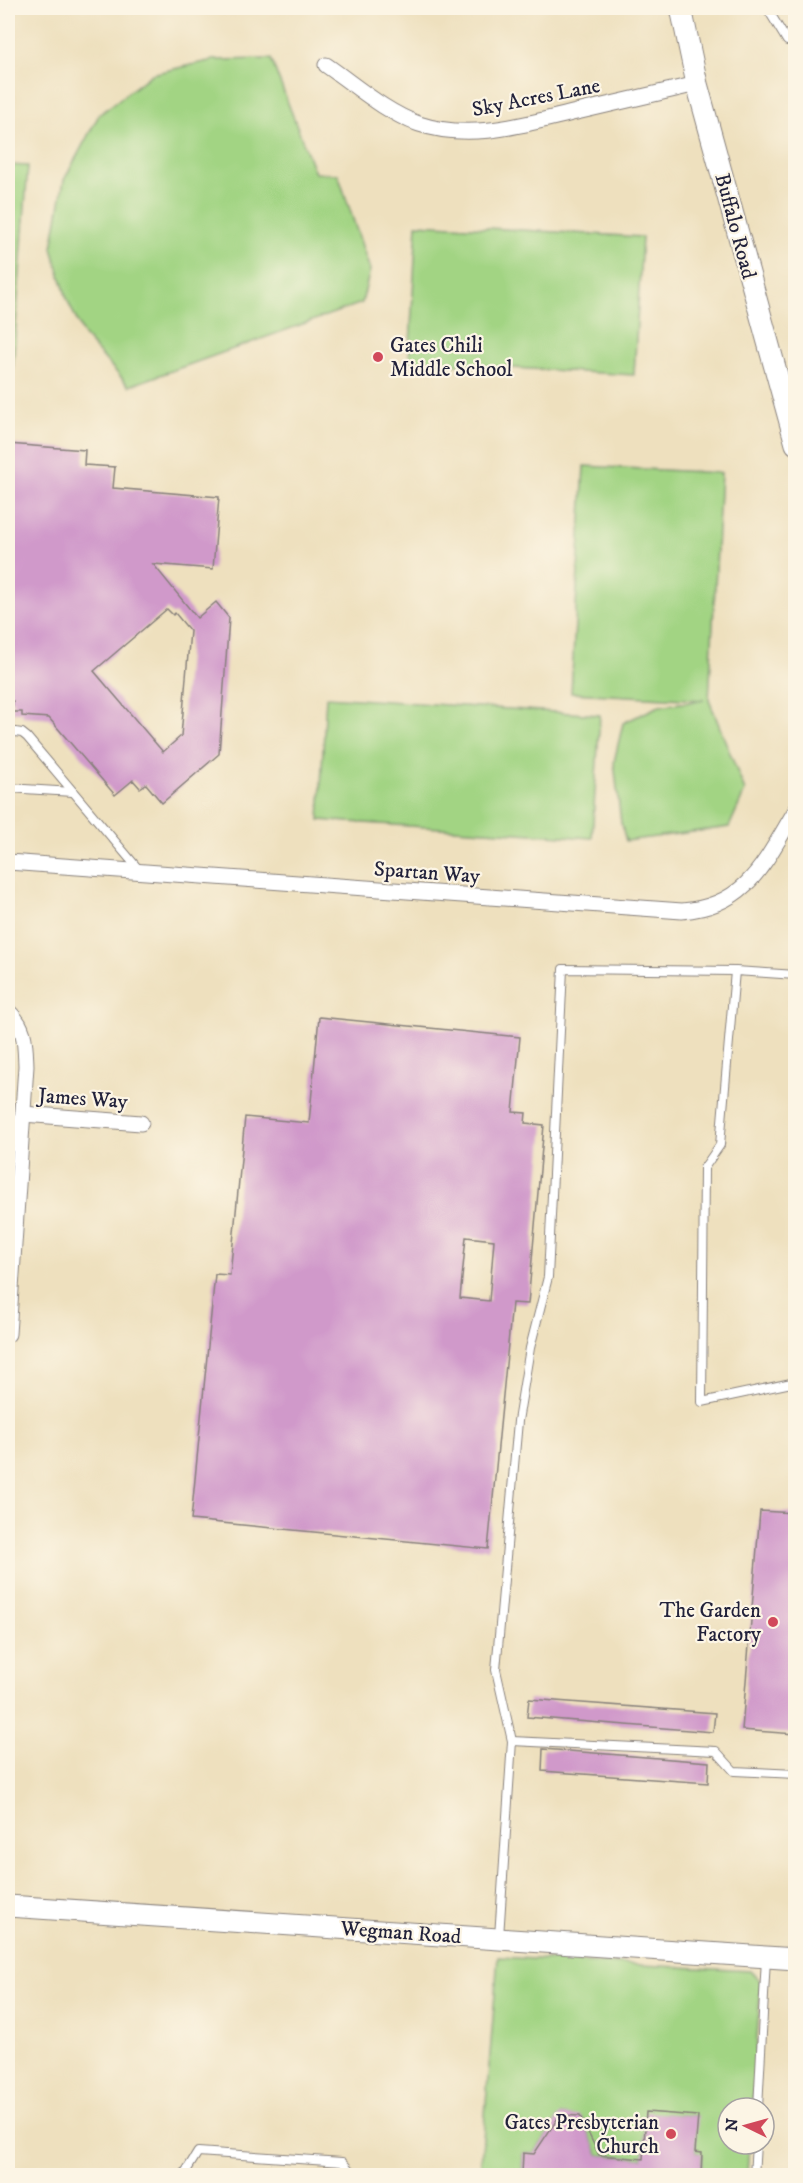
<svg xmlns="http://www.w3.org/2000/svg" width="803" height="2183" font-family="'IM FELL DW Pica',serif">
<rect width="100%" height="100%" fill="#fcf5e5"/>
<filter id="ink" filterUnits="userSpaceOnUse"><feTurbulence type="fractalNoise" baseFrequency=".0167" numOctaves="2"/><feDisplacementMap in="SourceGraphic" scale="12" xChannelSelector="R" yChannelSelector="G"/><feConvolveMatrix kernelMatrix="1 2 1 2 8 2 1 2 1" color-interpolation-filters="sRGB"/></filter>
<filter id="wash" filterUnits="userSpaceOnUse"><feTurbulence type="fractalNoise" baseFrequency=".008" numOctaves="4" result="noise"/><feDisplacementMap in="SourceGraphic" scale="24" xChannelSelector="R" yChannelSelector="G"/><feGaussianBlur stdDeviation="1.35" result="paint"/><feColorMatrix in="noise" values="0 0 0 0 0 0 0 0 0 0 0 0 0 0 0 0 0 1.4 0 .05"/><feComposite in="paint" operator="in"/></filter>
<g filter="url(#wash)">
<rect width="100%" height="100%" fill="#eee0be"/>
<!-- green -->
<g fill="#a2d483" stroke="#627b5f" stroke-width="1.5">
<path d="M271 59 315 173 338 174 370 270 362 303 129 386 84 336 67 299 52 248 64 180 99 115 152 74 213 60Z"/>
<path d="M8 165 28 166 11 392H8Z"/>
<path d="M417 224 642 237 634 375 409 362Z"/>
<path d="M584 466 721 473 709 700 745 791 729 827 626 841 621 823 614 762 623 723 659 706 704 700 571 693Z"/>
<path d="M326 697 600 715 592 838 319 820Z"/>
<path d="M498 1957 750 1971 761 1982 752 2108H728V2144H749L747 2175H701L702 2154 695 2152 697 2116 646 2113 643 2159 599 2155 580 2117 561 2115 534 2154 523 2153 522 2175 480 2176Z"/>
</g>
<g id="blocks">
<!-- building -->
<g fill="#d099ca" fill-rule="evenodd">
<path d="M8 444 85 450 84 465 115 467 113 488 219 497 213 569 153 564 197 618 216 602 229 618 219 754 162 803 146 784 140 788 133 780 115 795 49 718 22 716V712H12L13 701 8 700ZM167 609 173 615 175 613 190 631 181 736 163 752 94 671Z"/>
<path d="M319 1017 520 1037 513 1112 526 1113 525 1123 544 1125 528 1304 512 1303 488 1549 191 1520 215 1274 230 1275 245 1117 309 1123ZM466 1237 494 1240 489 1301 460 1298Z"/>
<path d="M760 1511 795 1513V1734L742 1730Z"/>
<path d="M529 1699 715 1713 713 1732 527 1717Z"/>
<path d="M543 1749 709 1762 708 1783 542 1771Z"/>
<path d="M646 2112 698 2116 695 2152 702 2153 701 2175H522L523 2153 534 2154 560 2115 580 2116 599 2155 643 2159Z"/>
</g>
</g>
</g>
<g filter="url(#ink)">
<use href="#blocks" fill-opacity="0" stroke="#88817c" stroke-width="1.5"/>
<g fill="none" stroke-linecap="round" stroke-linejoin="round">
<defs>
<g id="lane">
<path d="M767 8 787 41H796"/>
<path d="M8 731 22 733 27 737 140 871"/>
<path d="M8 788 73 792"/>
<path d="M796 975 735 971 720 1145 704 1168 702 1402 796 1382"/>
<path d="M512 1741 716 1751 734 1771 796 1774"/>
<path d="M499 1937 512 1741 496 1670 518 1421 530 1348 548 1277 563 969 735 971"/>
<path d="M758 2108 766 1958"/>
<path d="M183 2176 198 2152 342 2162 355 2176"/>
<path d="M754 2176 756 2144"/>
</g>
<g id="street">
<path d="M326 65C355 85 385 112 419 124 473 142 528 123 581 111 620 102 659 93 697 84"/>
<path d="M8 862 682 911C748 906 765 861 796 810"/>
<path d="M8 1011C26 1027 25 1043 26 1066L8 1334"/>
<path d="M23 1114 141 1123"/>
</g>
<g id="secondary">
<path d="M681 8 697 84 796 444"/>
<path d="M8 1906 796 1959"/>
</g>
</defs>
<!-- lane casing -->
<use href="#lane" stroke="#88817c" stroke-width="10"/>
<!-- street casing -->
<use href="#street" stroke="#88817c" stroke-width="17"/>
<!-- secondary casing -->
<use href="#secondary" stroke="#88817c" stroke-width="23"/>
<!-- lane -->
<use href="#lane" stroke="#fff" stroke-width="8"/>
<!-- street -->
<use href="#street" stroke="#fff" stroke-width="15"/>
<!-- secondary -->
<use href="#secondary" stroke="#fff" stroke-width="21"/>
</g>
</g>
<!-- markers -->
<g fill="#d1495b" stroke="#fcf5e5" stroke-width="2">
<circle cx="378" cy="357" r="6"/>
<circle cx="773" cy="1622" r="6"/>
<circle cx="671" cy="2134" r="6"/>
</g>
<g text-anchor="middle" stroke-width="4.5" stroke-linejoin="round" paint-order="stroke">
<!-- street labels -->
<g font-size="21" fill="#22223b" stroke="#fcf5e5">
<text transform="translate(536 97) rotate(-11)" y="7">Sky Acres Lane</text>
<text transform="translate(736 226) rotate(75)" y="7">Buffalo Road</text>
<text transform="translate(427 872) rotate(4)" y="7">Spartan Way</text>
<text transform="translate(83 1098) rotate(4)" y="7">James Way</text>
<text transform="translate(401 1932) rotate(4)" y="7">Wegman Road</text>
</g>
<!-- poi labels -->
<g font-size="21" fill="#22223b" stroke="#fcf5e5" text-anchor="end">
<text x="390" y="352" text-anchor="start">Gates Chili<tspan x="390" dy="24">Middle School</tspan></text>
<text x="761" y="1617">The Garden<tspan x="761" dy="24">Factory</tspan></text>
<text x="659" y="2129">Gates Presbyterian<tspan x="659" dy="24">Church</tspan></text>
</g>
</g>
<!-- margin -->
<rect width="803" height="2183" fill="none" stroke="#fcf5e5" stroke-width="30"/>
<!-- north arrow -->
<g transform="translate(746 2126) rotate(275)"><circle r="28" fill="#fcf5e5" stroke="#a5a1a1" stroke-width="1.5"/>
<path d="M0-4.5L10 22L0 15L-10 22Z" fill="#d1495b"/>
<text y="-9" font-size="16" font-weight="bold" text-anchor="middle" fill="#22223b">N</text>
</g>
</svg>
